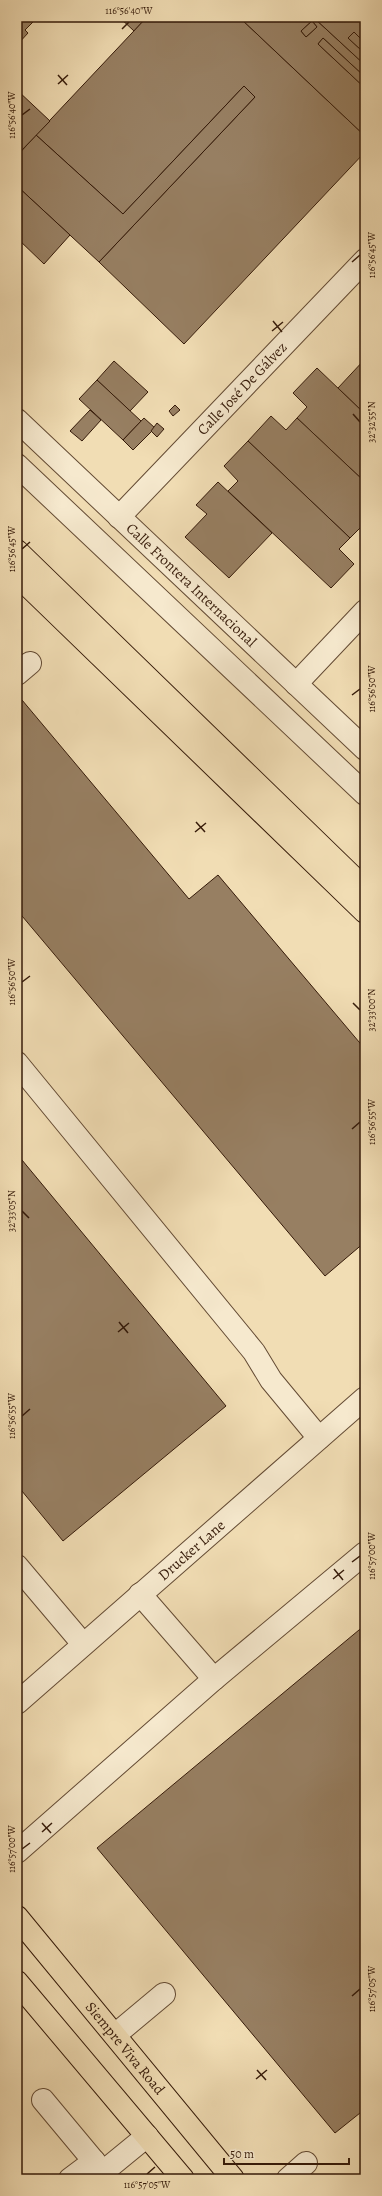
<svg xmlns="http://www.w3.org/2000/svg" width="382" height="2196" font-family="Alegreya,serif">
<rect width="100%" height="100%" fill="#f1ddb4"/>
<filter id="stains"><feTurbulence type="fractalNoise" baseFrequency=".005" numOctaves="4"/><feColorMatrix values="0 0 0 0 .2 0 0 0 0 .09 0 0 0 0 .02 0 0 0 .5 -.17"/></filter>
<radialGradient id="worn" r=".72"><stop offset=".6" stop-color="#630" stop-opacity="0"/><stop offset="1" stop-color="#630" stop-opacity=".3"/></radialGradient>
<!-- building -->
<g fill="#977f62" stroke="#351a09" fill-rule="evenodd">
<path d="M23 17H38L25 30 28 33 17 45V24Z"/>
<path d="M119 17H147L134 31Z"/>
<path d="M147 17H239L365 136V152L184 344 99 262 255 97 244 86 123 214 36 135Z"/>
<path d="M239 17H313L365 65V77L323 38 318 44 365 88V136ZM312 21 317 27 306 37 301 31Z"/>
<path d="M313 17H365V43L354 32 348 38 360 49 365 44V65Z"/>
<path d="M312 21 317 27 306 37 301 31Z"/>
<path d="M354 32 365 43 360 49 348 38Z"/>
<path d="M323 38 365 77V88L318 44Z"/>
<path d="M244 86 255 97 99 262 17 186V156L36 135 123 214Z"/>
<path d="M17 90 50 121 20 152 17 149Z"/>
<path d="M17 186 70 235 44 264 17 238Z"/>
<path d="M365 359V414L338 388Z"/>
<path d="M114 361 148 392 130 411 97 380Z"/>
<path d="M317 368 365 414V482L297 418 307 407 293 393Z"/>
<path d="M97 380 141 421 123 440 79 399Z"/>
<path d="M175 405 180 410 173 416 169 411Z"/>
<path d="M90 410 101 420 82 441 70 431Z"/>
<path d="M271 416 286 430 297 418 365 482V531L361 527 350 538 248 441Z"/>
<path d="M144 418 155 428 133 450 123 440Z"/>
<path d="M157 423 164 429 157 437 151 431Z"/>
<path d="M248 441 350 538 339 549 354 564 331 588 228 491 238 481 224 466Z"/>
<path d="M218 482 272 533 229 578 185 537 207 514 196 505Z"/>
<path d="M22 700 189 899 218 875 365 1049V1242L325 1276 17 910V704Z"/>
<path d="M17 1154 226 1406 63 1541 17 1485Z"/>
<path d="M365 1625V2109L335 2133 97 1848Z"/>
</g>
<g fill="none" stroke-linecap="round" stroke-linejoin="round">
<defs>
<g id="minor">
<path id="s1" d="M17 420 365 749"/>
<path d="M17 465 365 794"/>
<path id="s2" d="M119 517 365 260"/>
<path d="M17 674 30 663"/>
<path d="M296 684 365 611"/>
<path d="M17 1063 254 1352 271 1380 319 1438"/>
<path d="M17 1566 83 1644"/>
<path d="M140 1594 214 1679 365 1553"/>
<path id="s3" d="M17 1703 365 1398"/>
<path d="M17 1852 214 1679"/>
<path d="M115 2035 164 1994"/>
<path d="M43 2100 103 2172 147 2136"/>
<path d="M70 2179 94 2161"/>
<path d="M288 2179 306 2163"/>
</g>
<g id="major">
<path d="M17 551 365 889"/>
<path d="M17 575 365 912"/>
<path id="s4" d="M17 1917 233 2179"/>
<path d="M17 1982 183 2179"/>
</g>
</defs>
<!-- minor casing -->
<use href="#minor" stroke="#644b34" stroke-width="24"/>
<!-- major casing -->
<use href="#major" stroke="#351a09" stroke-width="24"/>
<!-- minor -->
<use href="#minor" stroke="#f6e9ce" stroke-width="22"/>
<!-- major -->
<use href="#major" stroke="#f1ddb4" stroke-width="22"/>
</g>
<!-- ticks -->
<path fill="none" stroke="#351a09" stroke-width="1.5" d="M122 29 129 22M58 75 67 85M58 84 68 75M22 115 30 109M352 262 360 255M273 321 282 332M272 331 283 322M353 414 360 422M22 549 30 542M352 695 360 689M196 822 205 832M195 832 206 823M22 982 30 976M353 1003 360 1010M352 1129 360 1122M22 1211 29 1218M119 1322 128 1333M118 1332 129 1323M22 1416 30 1409M352 1562 360 1556M334 1569 343 1580M333 1579 344 1570M42 1823 51 1833M42 1832 52 1823M22 1849 30 1843M352 1996 360 1989M257 2070 266 2080M256 2079 267 2070M147 2174 155 2167"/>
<g text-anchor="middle" stroke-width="3.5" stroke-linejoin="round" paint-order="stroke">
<!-- street labels -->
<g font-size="15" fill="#351a09" stroke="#f6e9ce">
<text dy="5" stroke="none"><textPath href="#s2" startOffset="178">Calle José De Gálvez</textPath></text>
<text dy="5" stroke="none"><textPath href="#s1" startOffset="240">Calle Frontera Internacional</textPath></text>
<text dy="5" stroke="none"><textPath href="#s3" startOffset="232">Drucker Lane</textPath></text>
<text dy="5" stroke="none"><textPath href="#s4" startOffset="170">Siempre Viva Road</textPath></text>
</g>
</g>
<!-- margin -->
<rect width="382" height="2196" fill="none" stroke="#f1ddb4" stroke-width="44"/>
<!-- scale -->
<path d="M224 2158v6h125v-6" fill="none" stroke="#351a09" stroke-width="2"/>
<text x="230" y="2158" font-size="12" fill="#351a09" stroke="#f6e9ce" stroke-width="3" paint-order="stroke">50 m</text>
<rect x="22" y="22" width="338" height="2152" fill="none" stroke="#351a09" stroke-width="1.5"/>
<g font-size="10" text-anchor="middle" fill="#351a09">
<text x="129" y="14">116°56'40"W</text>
<text transform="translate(11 115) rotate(-90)" y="4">116°56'40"W</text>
<text transform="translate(371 255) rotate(-90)" y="4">116°56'45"W</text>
<text transform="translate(371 422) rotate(-90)" y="4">32°32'55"N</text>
<text transform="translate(11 549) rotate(-90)" y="4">116°56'45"W</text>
<text transform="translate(371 689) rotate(-90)" y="4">116°56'50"W</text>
<text transform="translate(11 982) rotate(-90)" y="4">116°56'50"W</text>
<text transform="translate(371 1010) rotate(-90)" y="4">32°33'00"N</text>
<text transform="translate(371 1122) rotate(-90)" y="4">116°56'55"W</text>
<text transform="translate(11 1211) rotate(-90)" y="4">32°33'05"N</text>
<text transform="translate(11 1416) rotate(-90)" y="4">116°56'55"W</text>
<text transform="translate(371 1556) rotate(-90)" y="4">116°57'00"W</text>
<text transform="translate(11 1849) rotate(-90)" y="4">116°57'00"W</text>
<text transform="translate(371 1989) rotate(-90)" y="4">116°57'05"W</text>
<text x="147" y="2188">116°57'05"W</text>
</g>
<rect width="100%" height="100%" filter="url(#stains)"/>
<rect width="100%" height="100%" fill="url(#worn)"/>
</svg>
